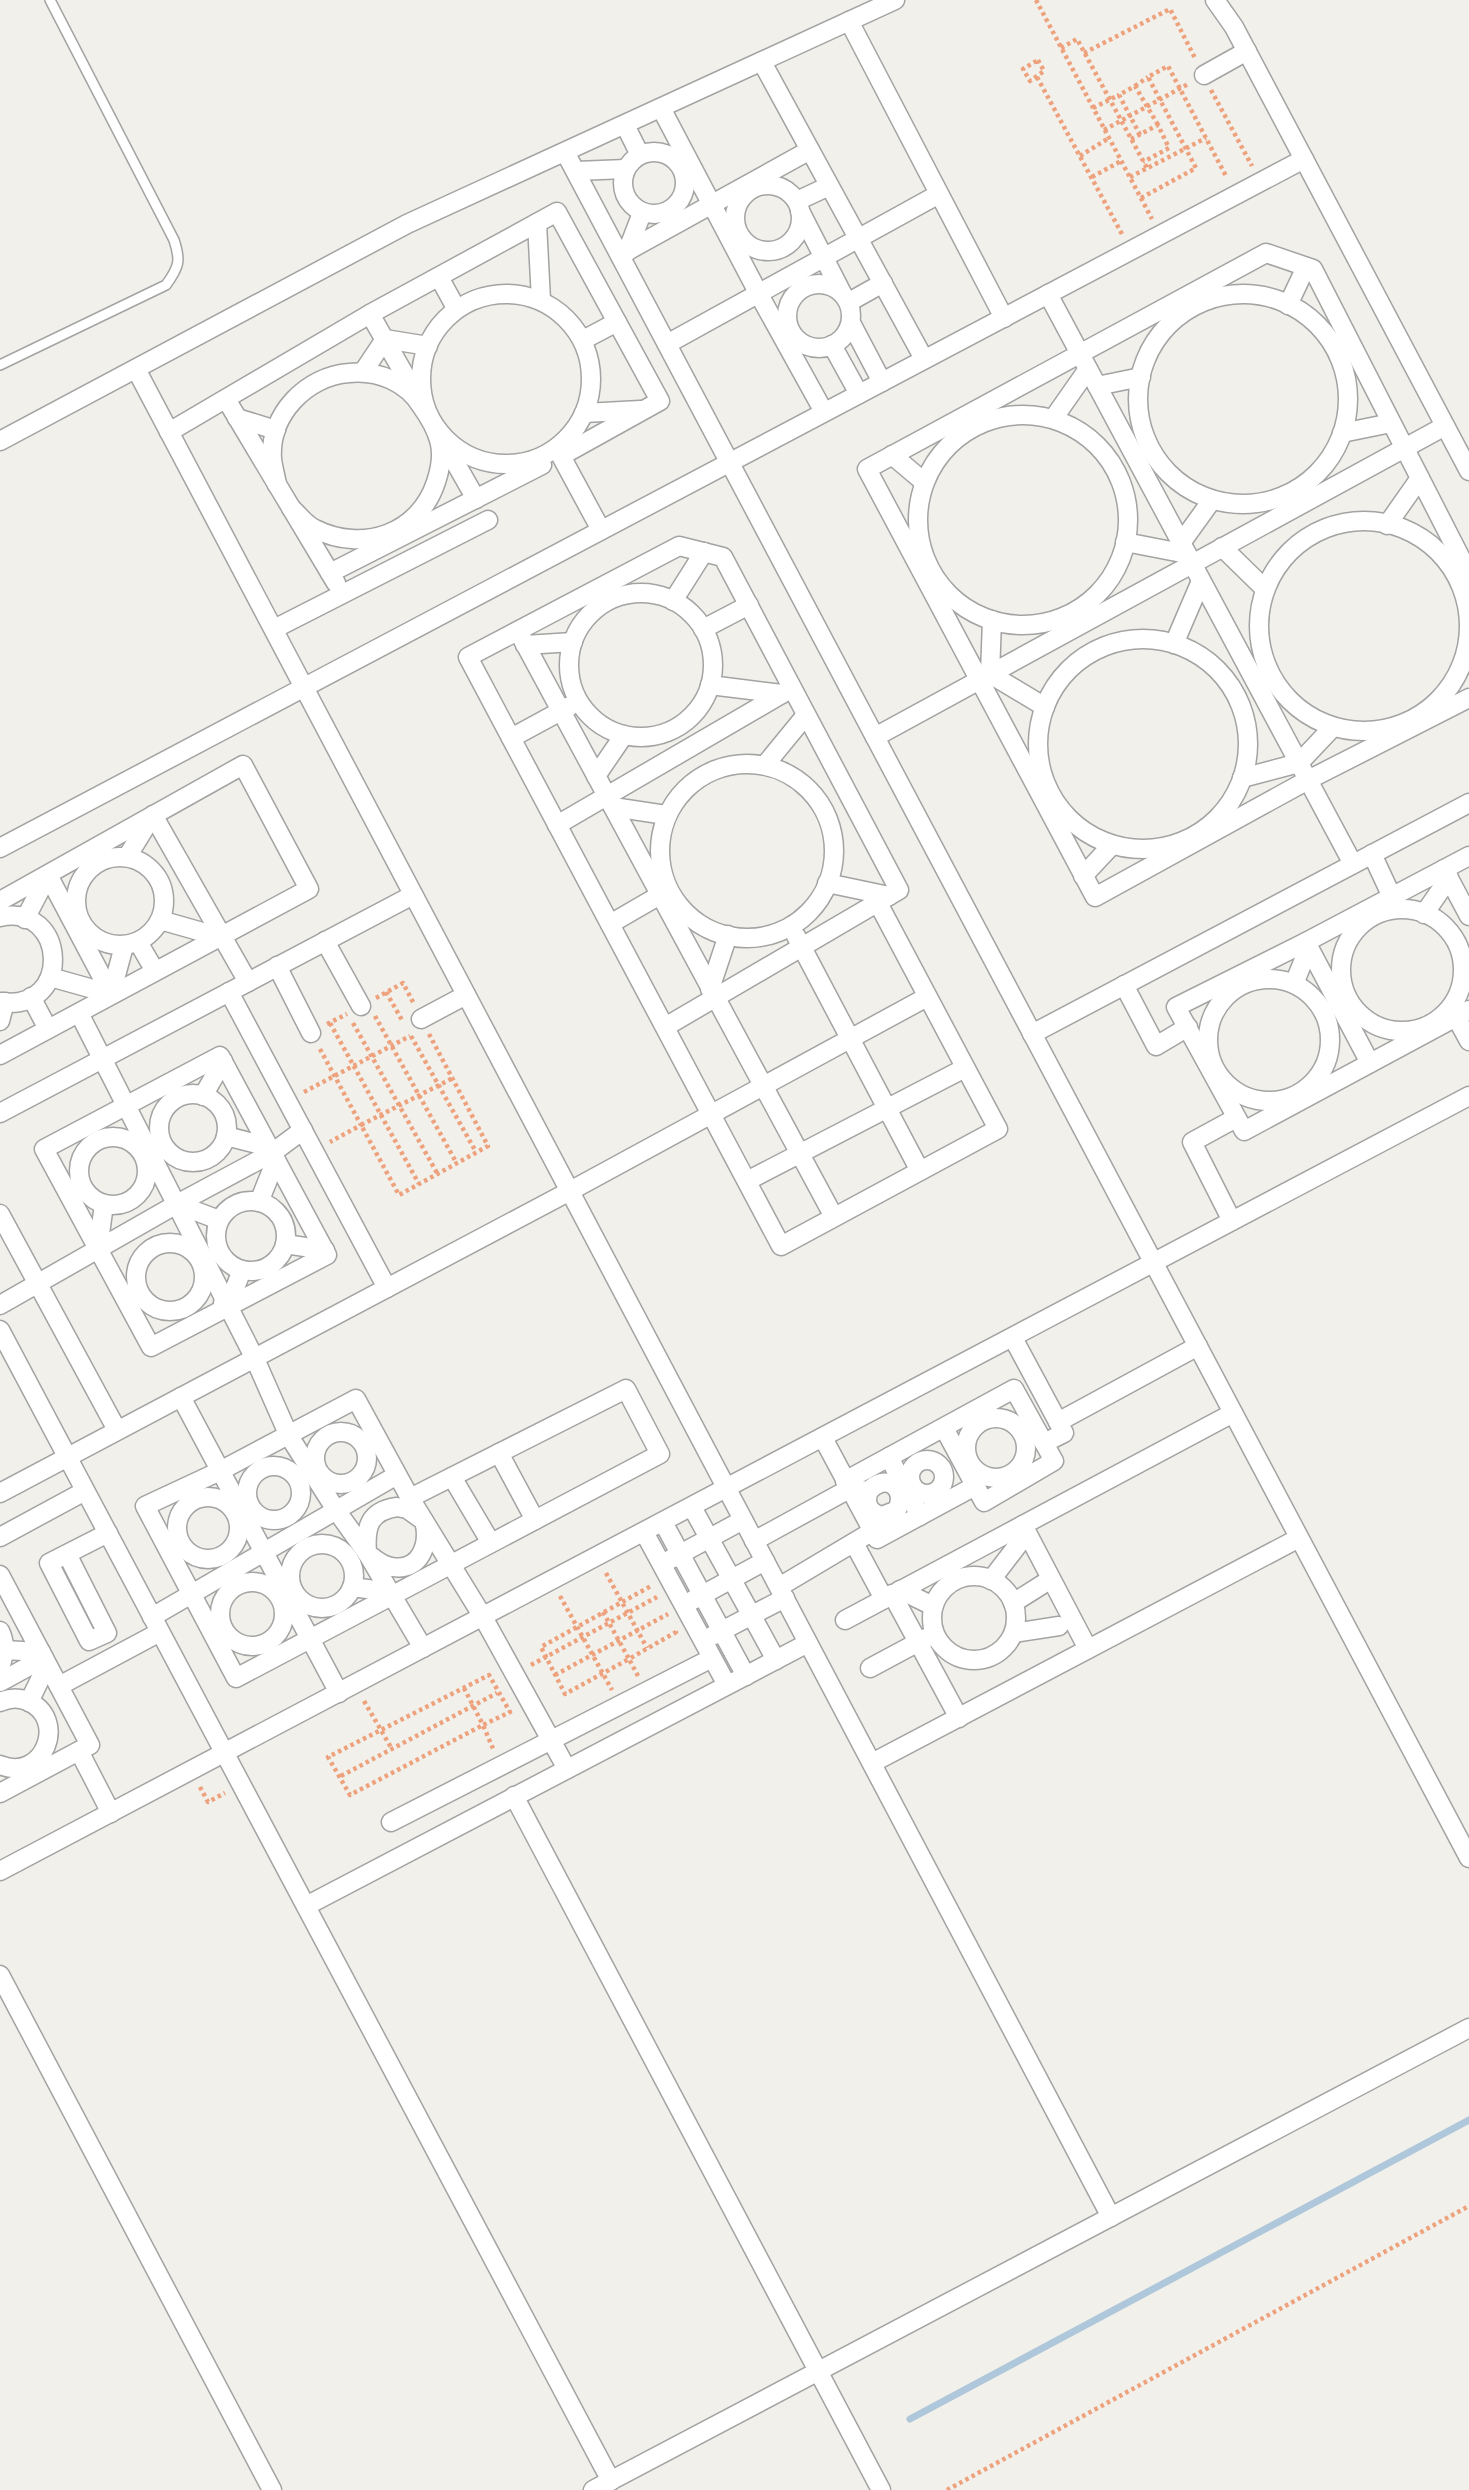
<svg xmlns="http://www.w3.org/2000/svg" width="1469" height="2490" font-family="'Asap Condensed',sans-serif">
<rect width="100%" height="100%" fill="#f1f0ea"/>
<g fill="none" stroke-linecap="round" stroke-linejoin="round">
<!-- stream -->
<path stroke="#aec7da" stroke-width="7" d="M910 2419 1469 2120"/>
<defs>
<path id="service" d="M0 365 166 285C179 267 181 261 174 240L50 0"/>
<g id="minor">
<path d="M1215 0 1234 27 1469 471"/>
<path d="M849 21 1004 318"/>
<path d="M762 62 924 359"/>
<path d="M1204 75 1247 51"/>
<path d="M661 108 762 300 824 412"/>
<path d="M625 125 640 155"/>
<circle cx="654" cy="183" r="31"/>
<path d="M565 152 1469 1858"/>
<path d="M576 171 626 169"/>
<circle cx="768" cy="218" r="33"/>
<path d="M797 201 829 186"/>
<path d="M800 211 842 293"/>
<path d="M537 223 541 300"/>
<path d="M627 252 642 213"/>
<path d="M620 255 810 150"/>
<path d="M439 277 456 308"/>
<circle cx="819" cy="316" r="32"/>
<circle cx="506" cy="379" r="85"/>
<path d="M1048 294 1353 864"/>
<circle cx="1243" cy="399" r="105"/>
<path d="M849 302 883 283"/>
<path d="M1288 305 1306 267"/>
<path d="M370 314 415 393"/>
<path d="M851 323 882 382"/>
<path d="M583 340 617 322"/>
<path d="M667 344 939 194"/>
<path d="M832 345 859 394"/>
<path d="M136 369 1111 2217"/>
<path d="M363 372 385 339 428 346"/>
<path d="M1097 386 1141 377"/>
<path d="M226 399 336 583"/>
<path d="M584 413 640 410"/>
<circle cx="1023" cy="520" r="105"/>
<path d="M237 418 276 430"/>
<path d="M1053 419 1088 369"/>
<path d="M169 432 370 314 557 212 660 401 561 456 601 530"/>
<path d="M1342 433 1391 423"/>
<path d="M0 441 407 224 895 0"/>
<path d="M443 441 476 499"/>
<path d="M892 455 924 482"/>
<path d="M277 485C276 477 273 468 272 459 269 414 307 376 349 373 378 370 407 382 422 407 429 417 436 429 439 440 443 453 440 470 436 482 419 534 363 553 315 529 306 525 299 515 291 508"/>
<circle cx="1364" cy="626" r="105"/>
<path d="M1387 525 1420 478"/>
<path d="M1125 542 1187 554"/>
<path d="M1181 543 1212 500"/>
<path d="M1222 547 1265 589"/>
<path d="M330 573 542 465"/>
<path d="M1469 574 1313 269 1266 253 867 469 1095 897 1308 780 1469 698"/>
<circle cx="641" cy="665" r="72"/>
<path d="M673 601 704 552"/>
<path d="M992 620 990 674 1045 707"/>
<path d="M274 629 488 520"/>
<path d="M703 629 749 605"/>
<path d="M518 631 834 1217"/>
<circle cx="1143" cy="744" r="105"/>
<path d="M1174 644 1201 581"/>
<path d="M525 645 573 642"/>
<path d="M710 685 782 694"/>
<path d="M875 737 1445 426"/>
<path d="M511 738 570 706"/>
<circle cx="747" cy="851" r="87"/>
<path d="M765 765 806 715"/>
<path d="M596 776 624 735"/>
<path d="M1242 778 1299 763 1333 727"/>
<path d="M613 807 666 815"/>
<path d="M153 815 248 982"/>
<path d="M557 825 792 688"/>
<path d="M0 848 1304 159"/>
<path d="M1372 854 1392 897"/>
<path d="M1469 856 1306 942 1176 1007 1244 1131 1469 1010"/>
<circle cx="120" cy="901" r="44"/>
<path d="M127 857 151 818"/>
<path d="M1444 869 1469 916"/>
<path d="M48 875 111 994"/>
<path d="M1083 876 1112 845"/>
<path d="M827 883 889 896"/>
<path d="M0 901 243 765 309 889 0 1055"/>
<circle cx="1402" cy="970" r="61"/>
<path d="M1424 914 1449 878"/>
<path d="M0 917C67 902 74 1013 0 1002"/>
<path d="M25 919 48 875"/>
<path d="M160 920 220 937"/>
<path d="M610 924 660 895"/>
<path d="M796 936 920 1171"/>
<path d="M325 941 361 1006"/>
<path d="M138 942 155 971"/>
<path d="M1306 942 1370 1063"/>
<path d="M277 966 311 1033"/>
<path d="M50 977 111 994"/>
<circle cx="1269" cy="1040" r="61"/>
<path d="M1294 984 1309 947"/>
<path d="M1124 985 1156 1046 1188 1027"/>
<path d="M710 989 728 935"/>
<path d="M229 992 387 1288"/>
<path d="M111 994 124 946"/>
<path d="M31 997 48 1029"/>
<path d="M79 1013 255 1359 289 1436 336 1510 367 1553 423 1648"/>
<path d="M1456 1017 1469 1041"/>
<path d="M421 1019 466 995"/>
<path d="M0 1021 5 1002"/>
<path d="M665 1027 899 890 723 557 679 546 468 657 781 1246 998 1129 878 903"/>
<path d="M1032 1034 1469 803"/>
<path d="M220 1056 327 1255 151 1347 44 1149Z"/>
<circle cx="193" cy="1128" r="34"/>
<path d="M203 1096 223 1061"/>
<path d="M0 1113 413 895"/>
<path d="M226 1136 269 1147"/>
<circle cx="113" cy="1171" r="34"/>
<path d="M747 1181 965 1068"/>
<circle cx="251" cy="1236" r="35"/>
<path d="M259 1202 276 1160"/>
<path d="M177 1204 219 1220"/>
<path d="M0 1214 117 1430"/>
<path d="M1232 1221 1192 1142 1236 1118"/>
<circle cx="170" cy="1277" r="34"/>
<path d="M285 1244 325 1250"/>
<path d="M98 1249 104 1204"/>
<path d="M223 1303 228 1306 242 1270"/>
<path d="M0 1305 177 1204 272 1153 303 1130"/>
<path d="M0 1330 611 2481"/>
<path d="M1013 1338 1064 1433 1044 1443"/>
<path d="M626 1389 660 1454 236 1678 145 1506 220 1471 356 1399 410 1498Z"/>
<path d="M181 1397 339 1693"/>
<circle cx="996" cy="1448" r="30"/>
<path d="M1058 1422 1198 1346"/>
<circle cx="341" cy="1458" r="26"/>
<path d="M823 1438 877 1539 975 1486"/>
<path d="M499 1453 535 1520"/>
<path d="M889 1457 920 1516"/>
<circle cx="927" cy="1477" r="17"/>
<circle cx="274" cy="1493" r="27"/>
<path d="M452 1477 491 1543"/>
<path d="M845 1481 1014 1389 1054 1461 984 1502 944 1428"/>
<path d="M0 1493 570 1191 927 997"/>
<circle cx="208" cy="1528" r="31"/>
<path d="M410 1498 483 1617 567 1769"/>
<path d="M397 1507 407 1509 424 1521C430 1543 421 1572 392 1567 382 1566 375 1559 367 1553 365 1527 369 1511 397 1507Z"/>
<path d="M692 1507 776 1660"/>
<path d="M663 1522 746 1676"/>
<path d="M1023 1525 1088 1649"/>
<path d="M644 1532 727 1685"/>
<path d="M0 1537 85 1491"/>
<path d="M754 1541 849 1489 869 1491C885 1472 908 1488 897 1510L882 1516C869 1513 864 1503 869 1491"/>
<path d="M854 1543 884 1599"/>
<circle cx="322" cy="1576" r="32"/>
<path d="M67 1554 107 1633 89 1641 49 1563 108 1533"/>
<path d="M671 1559 743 1520"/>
<path d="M0 1575 90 1745 0 1793"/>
<circle cx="974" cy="1618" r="42"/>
<path d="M991 1580 1027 1533"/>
<circle cx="252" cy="1614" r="32"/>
<path d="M352 1587 390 1592"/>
<path d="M779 1587 873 1531 878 1523"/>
<path d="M900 1590 933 1606"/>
<path d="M892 1594 959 1718"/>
<path d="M693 1600 765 1561"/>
<path d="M1013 1603 1051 1579"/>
<path d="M152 1617 397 1475"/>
<path d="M845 1620 1233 1413"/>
<path d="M0 1631C6 1644 5 1654 0 1667"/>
<path d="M1014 1633 1059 1626"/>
<path d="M712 1636 785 1598"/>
<path d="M4 1650 41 1652"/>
<path d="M870 1668 926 1638"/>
<path d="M0 1682 44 1658"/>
<path d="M59 1686 160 1632"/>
<path d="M0 1702C9 1698 18 1697 27 1701 69 1718 44 1783 0 1765"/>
<path d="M29 1702 47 1665"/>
<path d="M79 1751 111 1813"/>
<path d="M872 1763 1299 1538"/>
<path d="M514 1796 881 2490"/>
<path d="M391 1822 712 1658"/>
<path d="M0 1871 1469 1096"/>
<path d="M306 1906 808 1643"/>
<path d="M0 1975 272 2490"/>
<path d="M593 2490 1469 2028"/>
</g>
</defs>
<!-- service casing -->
<use href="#service" stroke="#a3a3a3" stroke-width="12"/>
<!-- minor casing -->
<use href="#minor" stroke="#a3a3a3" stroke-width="21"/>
<!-- path -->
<g stroke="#eea17d" stroke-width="4.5" stroke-dasharray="3.5 3.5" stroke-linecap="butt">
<path d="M1036 0 1152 219"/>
<path d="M1061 48 1077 39 1147 168"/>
<path d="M1084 53 1170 9 1196 60"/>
<path d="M1038 60 1044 71 1030 81 1023 69Z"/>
<path d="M1037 77 1123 236"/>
<path d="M1135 86 1148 77"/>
<path d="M1211 90 1252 166"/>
<path d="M1093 108 1119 95"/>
<path d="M1104 130 1190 83"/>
<path d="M1140 135 1119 95 1135 86 1158 125"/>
<path d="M1131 139 1158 125 1169 148 1143 162"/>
<path d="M1080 156 1109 138"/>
<path d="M1092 177 1121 161"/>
<path d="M1130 177 1206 138"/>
<path d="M1141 198 1196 168 1148 77 1168 66 1227 178"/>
<path d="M386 992 402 1020"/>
<path d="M376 998 403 983 414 1004"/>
<path d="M375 1016 456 1162"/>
<path d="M330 1023 419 1184"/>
<path d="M353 1023 437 1173"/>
<path d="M327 1024 347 1014"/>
<path d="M429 1034 488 1146 399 1195 361 1125 453 1078"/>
<path d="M411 1036 476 1152"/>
<path d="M320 1049 361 1125 330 1142"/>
<path d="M304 1092 410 1036"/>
<path d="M606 1573 647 1648"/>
<path d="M560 1596 612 1690"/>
<path d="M603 1612 629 1659 676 1632 675 1630"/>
<path d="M993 1656 996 1661"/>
<path d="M531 1665 657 1597"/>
<path d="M555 1675 668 1614"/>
<path d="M638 1676 629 1659 565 1694 541 1647 651 1586 652 1588"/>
<path d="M464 1688 483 1725 510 1712 489 1675 328 1757 350 1795 483 1725 494 1751"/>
<path d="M364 1701 392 1749"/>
<path d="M341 1776 497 1693"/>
<path d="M200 1787 208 1802 225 1793"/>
<path d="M947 2490 1469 2206"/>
</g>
<!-- service -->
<use href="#service" stroke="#fff" stroke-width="9"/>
<!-- minor -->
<use href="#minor" stroke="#fff" stroke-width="18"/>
</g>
</svg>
